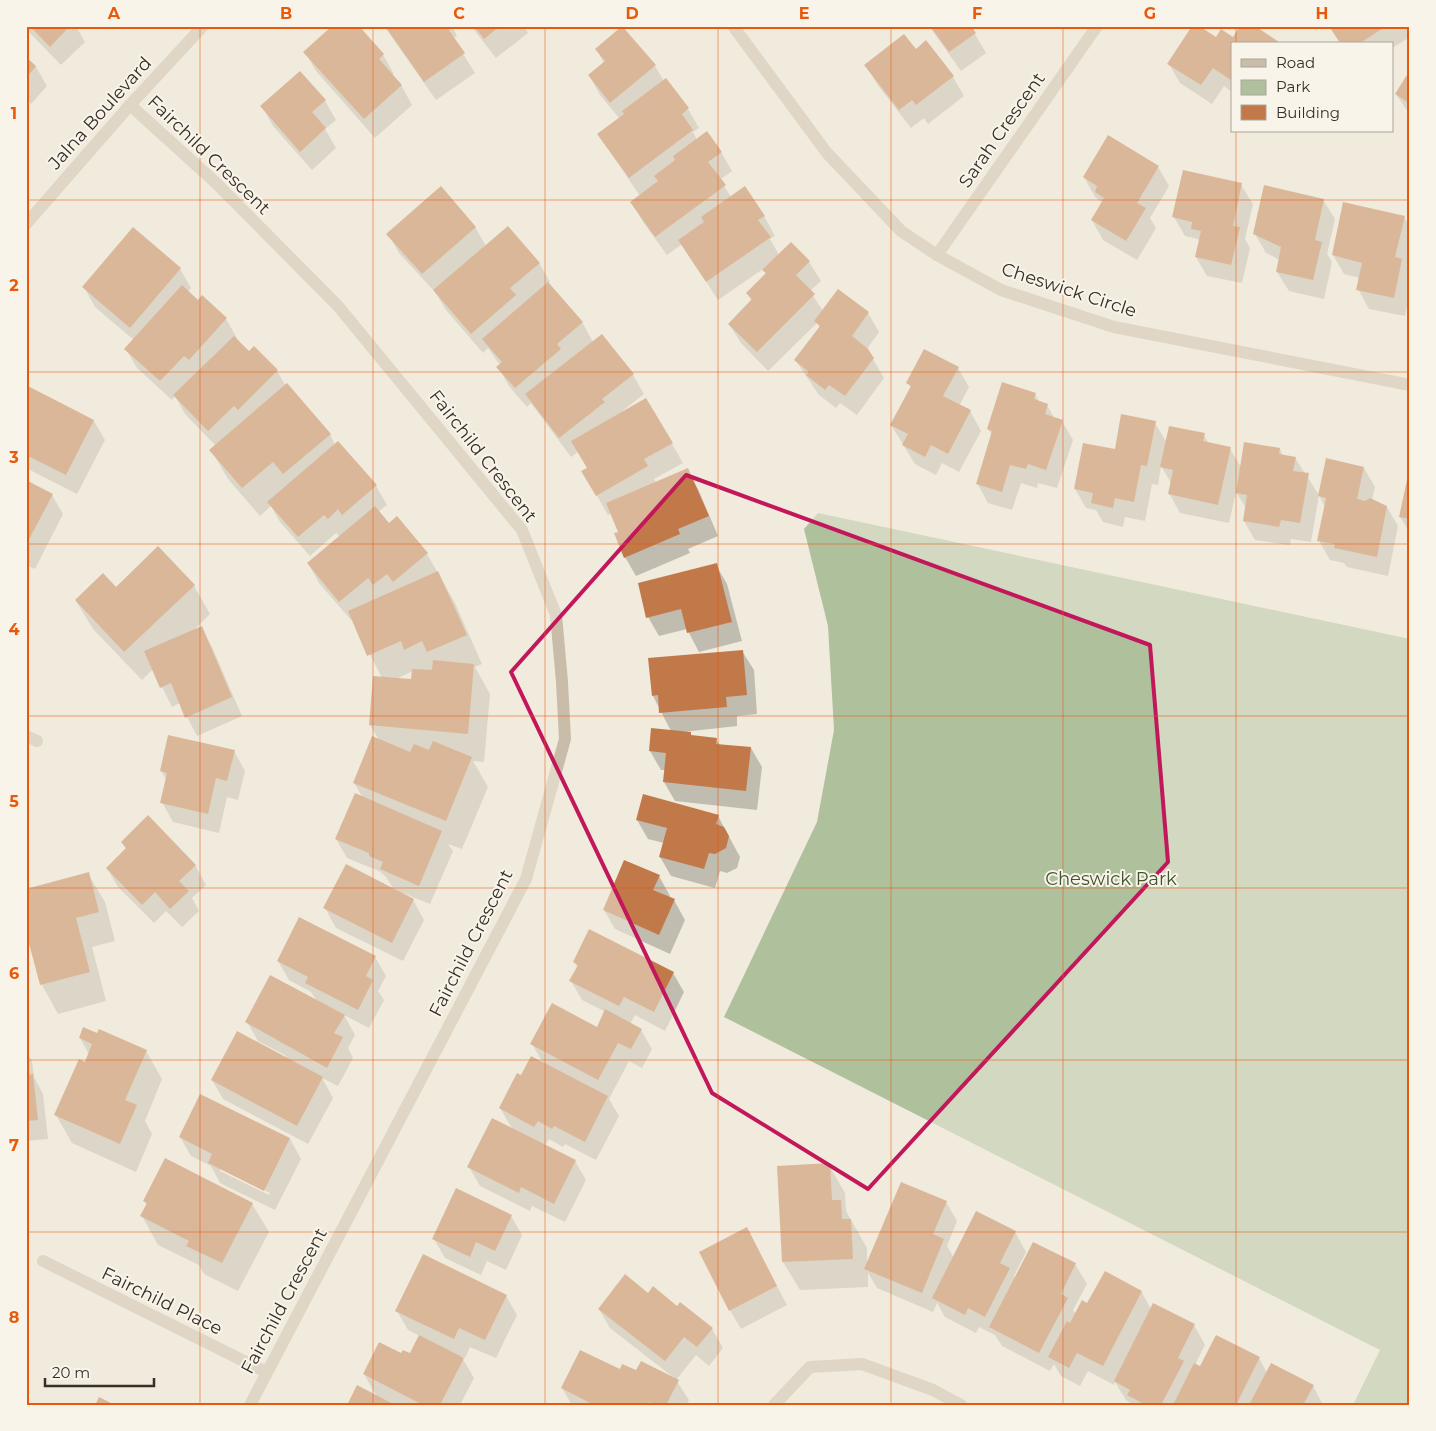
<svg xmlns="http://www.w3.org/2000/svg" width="1436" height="1431" font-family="Montserrat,sans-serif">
<rect width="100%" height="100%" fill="#f1ebdd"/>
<!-- green -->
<path fill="#afc09d" d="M818 513 1410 639V1405H1353L1380 1350 724 1017 817 822 834 730 828 626 804 529Z"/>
<!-- shadow -->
<g fill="#0003" fill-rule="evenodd">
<path d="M26 26H76L85 42 61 65 26 29Z"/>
<path d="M384 26H452L457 36 453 38 475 73 436 100Z"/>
<path d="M471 26H524L528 33 496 58Z"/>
<path d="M929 26H976L972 29 986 53 961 71Z"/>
<path d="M1329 26H1410V37L1392 48V44H1340Z"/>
<path d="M623 27 655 66 664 81 666 79 688 109 699 128 693 132 697 140 721 152 732 171 720 180 731 197 764 216 775 236 770 239 779 255 791 244 809 262 821 281 810 291 823 311 838 291 868 313 879 332 867 349 884 378 857 415 840 403 836 408 819 395 796 361 820 328 817 323 768 371 741 343 729 324 752 302 747 293 766 274 763 269 718 300 682 244 667 255 643 222 632 202 640 196 598 134 620 119 600 95 589 75 604 63 596 49Z"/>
<path d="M1410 38V47L1407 42Z"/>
<path d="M1216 39 1232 44V92L1224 86 1212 104 1180 83 1169 64Z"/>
<path d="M926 42 953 77 964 96 928 124 924 118 911 128 877 84 866 65 915 50Z"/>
<path d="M305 52 383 55 394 74 392 75 401 85 412 105 375 138 316 71Z"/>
<path d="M26 59 36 67 47 86 31 104 26 99Z"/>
<path d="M1410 72V115L1396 94Z"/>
<path d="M325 101 336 120 325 129 336 148 312 170 273 126 262 106Z"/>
<path d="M1158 167 1169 186 1150 218 1156 228 1137 260 1103 240 1092 220 1103 203 1095 197 1084 177Z"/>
<path d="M1241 185 1253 204 1245 239 1250 248 1242 283 1207 276 1196 257 1200 242 1198 239 1185 236 1174 217Z"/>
<path d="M1323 200 1335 219 1327 254 1332 262 1324 299 1289 291 1277 272 1280 260 1266 253 1255 234Z"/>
<path d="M1404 217 1410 227V260L1407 270 1410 274V292L1405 316 1369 309 1358 289 1360 278 1344 274 1333 255Z"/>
<path d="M475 227 486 246 539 263 550 282 548 284 582 322 593 342 633 375 644 394 621 412 646 399 683 463 654 479 656 483 687 470 698 489 718 536 688 549 690 553 636 576 625 557 620 532 612 513 608 515 583 471 589 468 579 451 571 457 531 403 527 407 509 386 498 367 500 365 488 348 483 353 446 310 435 292 399 253 388 234Z"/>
<path d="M180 269 191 288 188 292 199 301 202 297 226 319 237 338 236 340 249 353 254 348 277 371 286 386 330 434 335 445 376 486 387 505 378 512 389 525 427 554 454 601 482 664 475 667 490 694 484 762 473 761 488 787 462 849 448 844 453 851 430 904 403 893 402 895 413 900 424 920 403 961 336 928 325 908 394 890 386 877 379 871 347 858 336 839 363 798 354 783 379 740 370 725 382 678 352 619 351 620 319 583 308 563 340 537 336 533 310 556 280 522 271 506 260 516 228 479 211 450 216 446 185 414 175 396 172 400 137 368 126 349 134 340 95 307 84 287ZM413 671 412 680 396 679Z"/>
<path d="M958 368 969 387 959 406 970 411 981 431 959 472 942 463 936 475 915 464 891 425 911 388 908 383Z"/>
<path d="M26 387 94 421 105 440 77 494 26 468Z"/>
<path d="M1035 394 1040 403 1047 405 1055 419 1062 421 1073 440 1057 488 1038 483 1037 488 1021 483 1012 510 988 503 977 483 992 435 988 429Z"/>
<path d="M1155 423 1167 443 1204 435 1209 444 1230 449 1241 467 1280 449 1283 456 1295 458 1319 495 1364 468 1375 487 1372 500 1387 507 1398 526 1388 576 1347 567 1344 563 1330 560 1319 541 1325 507 1319 495 1311 542 1291 539 1290 545 1255 540 1244 521 1246 508 1236 492 1229 523 1180 513 1169 493 1171 483 1161 466 1158 485 1152 484 1145 521 1125 517 1123 527 1103 522 1096 510 1086 508 1075 489 1116 450Z"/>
<path d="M1410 476V533L1400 517Z"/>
<path d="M26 481 52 495 63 514 35 569 26 565Z"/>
<path d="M716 565 727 584 742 641 699 652 687 629 659 636 648 617Z"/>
<path d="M194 586 210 614 193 631 201 628 212 647 242 716 197 736 180 703 172 707 153 669 142 680 93 629 76 601 116 589Z"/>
<path d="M742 651 754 670 757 714 737 716V726L683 732 690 733 692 737 716 739 720 745 751 748 762 767 757 810 675 801 664 782 665 770H661L650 751 671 731 653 696Z"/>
<path d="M234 751 245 771 238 800 227 797 219 833 173 822 162 802 167 781 161 771Z"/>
<path d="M718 816 740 857 737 868 727 873 720 871 715 888 671 876 660 857 664 843 648 839 637 820Z"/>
<path d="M122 842 195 865 206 885 192 898 199 911 182 927 166 911 154 923 118 887 107 868 126 849Z"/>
<path d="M88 874 105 902 115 941 92 947 106 1001 58 1014 42 985 26 927Z"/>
<path d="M659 876 670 896 669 898 674 900 685 920 670 954 615 929 604 910Z"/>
<path d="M375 957 386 976 378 991 384 1000 369 1028 344 1015 355 1035 348 1048 353 1058 338 1086 322 1078 333 1098 308 1144 223 1099 212 1080 288 1060 285 1055 258 1041 247 1022 317 1001 311 992 289 980 278 961Z"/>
<path d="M574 962 673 973 684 992 665 1031 635 1015 630 1024 641 1030 652 1049 642 1068 629 1061 609 1099 619 1116 596 1160 565 1144 563 1147 549 1139 545 1146 575 1161 586 1180 565 1222 532 1206 530 1211 480 1186 469 1167 513 1130 500 1108 521 1077 543 1063 532 1044 597 1029 606 1012 582 1000 571 981 578 968Z"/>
<path d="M80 1038 146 1051 162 1079 145 1121 152 1134 136 1172 72 1143 56 1115 89 1054Z"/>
<path d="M26 1051 32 1061 34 1077 43 1094 48 1139 26 1141Z"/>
<path d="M201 1096 290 1139 301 1159 275 1210 220 1183 211 1166 191 1156 180 1137ZM220 1168 270 1193 269 1195 220 1171Z"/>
<path d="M829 1165 845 1193 846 1211 867 1248V1265L946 1202 957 1221 947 1246 954 1258 1015 1232 1026 1252 1014 1276 1015 1279 1034 1243 1075 1264 1087 1284 1073 1310 1076 1314 1088 1305 1141 1291 1151 1309 1194 1325 1205 1345 1195 1365 1200 1367 1259 1358 1267 1373 1313 1386 1323 1405H1134L1126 1400 1115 1382 1114 1385 1088 1371 1080 1386 1061 1376 1054 1364 1050 1371 1002 1346 995 1335 979 1327 976 1333 945 1317 937 1303 933 1312 877 1288 868 1273V1287L800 1290 783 1262Z"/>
<path d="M144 1201 252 1204 269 1232 238 1291 204 1274 199 1265 158 1245 142 1216 147 1206Z"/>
<path d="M511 1216 522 1235 506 1270 487 1261 481 1275 445 1258 434 1239Z"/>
<path d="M747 1229 787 1305 741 1329 730 1310Z"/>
<path d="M648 1295 678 1308 712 1329 723 1348 709 1366 696 1355 676 1380 689 1400 686 1405H572L562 1388 620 1371 673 1377 610 1328 599 1309Z"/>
<path d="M506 1296 517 1315 496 1358 470 1347 465 1358 461 1356 474 1378 460 1405H348L377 1397 364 1374 401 1355H410L420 1336 408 1330 397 1311Z"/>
</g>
<!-- building -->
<g fill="#c2794a">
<path d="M30 26H70L50 47Z"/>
<path d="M332 26H359L384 54 379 59 402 85 364 119 303 52Z"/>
<path d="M385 26H446L465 53 424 82Z"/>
<path d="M474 26H500L484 39Z"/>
<path d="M622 26 656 65 610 103 588 75 605 61 595 49Z"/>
<path d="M930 26H971L976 33 949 52Z"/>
<path d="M1192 26H1199L1216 37 1221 29 1233 37 1240 26H1255L1282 44H1232V81L1213 68 1201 85 1167 64Z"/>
<path d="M1329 26H1386L1359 44H1341Z"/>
<path d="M904 34 916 49 926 40 954 76 916 105 912 100 899 110 864 65Z"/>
<path d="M26 57 36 66 26 78Z"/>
<path d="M1410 70V104L1395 94Z"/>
<path d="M300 71 326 100 312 112 326 128 300 152 260 106Z"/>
<path d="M666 78 689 108 682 114 693 130 629 178 597 134 624 114 622 111Z"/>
<path d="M707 131 722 152 708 162 726 185 655 237 630 202 658 181 654 176 675 160 673 156Z"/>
<path d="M1108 135 1159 166 1137 203 1146 208 1126 241 1091 220 1104 198 1095 192 1097 186 1083 177Z"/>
<path d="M1183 170 1242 183 1233 226 1240 227 1231 265 1195 257 1201 231 1191 229 1192 222 1172 217Z"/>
<path d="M1264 185 1324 199 1315 240 1322 242 1313 280 1276 272 1281 247 1253 234Z"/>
<path d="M441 186 476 227 422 274 386 234Z"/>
<path d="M745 186 765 216 758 220 771 237 706 282 678 240 704 222 701 217Z"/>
<path d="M1343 202 1405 216 1395 257 1402 259 1394 298 1356 290 1362 263 1332 255Z"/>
<path d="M508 226 540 263 510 288 516 295 471 334 433 290Z"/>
<path d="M133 227 181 268 130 328 82 287Z"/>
<path d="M791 242 810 261 796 275 815 294 757 352 728 324 752 299 746 293 766 273 762 270Z"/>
<path d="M548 282 583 322 557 344 561 349 515 388 496 367 502 362 482 339Z"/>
<path d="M182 285 198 300 202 295 227 318 189 360 184 356 160 381 124 349Z"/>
<path d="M838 289 869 312 852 336 868 349 874 358 845 396 829 385 825 390 806 375 809 372 794 360 820 326 814 321Z"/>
<path d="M602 334 634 374 602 399 605 402 559 438 525 394Z"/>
<path d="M234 336 249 351 254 346 278 370 238 410 234 406 208 431 173 395Z"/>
<path d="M924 349 959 367 943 396 971 410 948 454 931 445 925 457 902 445 908 434 890 425 911 386 906 383Z"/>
<path d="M1002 382 1036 393 1034 399 1048 404 1045 414 1063 420 1046 470 1028 464 1026 469 1010 465 1002 492 976 484 992 431 987 429Z"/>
<path d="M287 383 331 434 283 474 273 462 242 488 209 450Z"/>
<path d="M26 385 94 420 66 475 26 455Z"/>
<path d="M646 398 673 443 644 459 648 466 596 496 581 471 587 468 571 441Z"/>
<path d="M1121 414 1156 421 1147 466 1141 465 1134 502 1115 498 1113 508 1091 503 1093 493 1074 489 1083 443 1115 449Z"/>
<path d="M1169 426 1205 433 1203 441 1231 447 1218 505 1168 494 1173 470 1160 467Z"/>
<path d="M338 441 377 485 342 515 338 509 328 519 324 515 298 537 267 502Z"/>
<path d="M1244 442 1280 448 1279 454 1296 457 1293 471 1309 473 1300 523 1281 520 1279 527 1243 521 1247 495 1236 493Z"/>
<path d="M1326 458 1364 467 1357 499 1365 501 1370 498 1387 506 1377 557 1334 548 1335 544 1317 541 1326 498 1318 496Z"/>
<path d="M688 468 709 516 678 529 680 534 624 558 614 533 618 532 606 503Z"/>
<path d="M1408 475H1410V519L1399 517Z"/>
<path d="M26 480 53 494 26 545Z"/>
<path d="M375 506 389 523 397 516 428 553 393 582 387 574 373 585 368 578 339 602 307 563Z"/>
<path d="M158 546 195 585 124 652 75 600 103 573 116 587Z"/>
<path d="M717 563 732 622 687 633 681 609 646 618 638 583Z"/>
<path d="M438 571 467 635 427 652 422 641 404 650 401 641 367 656 348 611Z"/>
<path d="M202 626 232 697 185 718 171 683 160 688 144 651Z"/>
<path d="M743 650 747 695 726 697 727 707 659 713 658 695 652 696 648 658Z"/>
<path d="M433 660 474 664 468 734 369 725 373 676 411 679 412 669 432 670Z"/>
<path d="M651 728 691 732V735L717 738 716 744 751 747 746 791 663 782 666 753 649 751Z"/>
<path d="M168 735 235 750 227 781 216 778 208 814 160 803 167 773 160 771Z"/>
<path d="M372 736 410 752 414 744 429 750 433 741 472 757 446 821 353 783Z"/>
<path d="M355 793 442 831 419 886 380 869 383 862 369 856V853L335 839Z"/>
<path d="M643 794 719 815 716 824 724 827 729 836 726 848 715 854 709 853 704 869 659 857 667 828 636 820Z"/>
<path d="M148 815 196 865 179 881 189 891 170 909 155 892 142 905 106 868 126 848 121 842Z"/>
<path d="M624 860 660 875 653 890 675 899 659 935 603 910Z"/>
<path d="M346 864 414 899 392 943 323 908Z"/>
<path d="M89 872 99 912 76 918 90 972 40 985 26 932V889Z"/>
<path d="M299 917 376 956 366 976 373 980 358 1010 305 983 308 977 277 961Z"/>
<path d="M589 929 674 972 654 1012 624 997 619 1006 569 981 578 965 573 962Z"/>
<path d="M270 975 345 1015 334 1033 343 1037 327 1068 245 1022Z"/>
<path d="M552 1003 597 1027 605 1009 642 1029 631 1049 618 1043 598 1080 530 1044Z"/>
<path d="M83 1027 97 1033 99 1029 147 1050 125 1100 137 1105 120 1144 54 1115 79 1059 85 1062 92 1044 79 1038Z"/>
<path d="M237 1031 323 1077 297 1126 211 1080Z"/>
<path d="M531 1056 608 1096 585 1142 554 1126 552 1129 538 1121 534 1127 499 1108 517 1073 521 1075Z"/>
<path d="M33 1074 38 1120 26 1121V1075Z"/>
<path d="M200 1094 290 1138 264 1191 208 1163 212 1154 179 1137Z"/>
<path d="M492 1118 576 1160 554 1204 521 1187 519 1193 467 1167Z"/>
<path d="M165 1158 253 1203 222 1263 186 1246 189 1241 140 1216 147 1203 143 1201Z"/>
<path d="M830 1163 832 1200H841L842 1219H851L853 1259 782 1262 777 1166Z"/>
<path d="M901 1182 947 1201 933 1234 944 1239 922 1293 864 1269Z"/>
<path d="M456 1188 512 1215 495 1251 476 1242 470 1257 432 1239Z"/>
<path d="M976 1211 1016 1231 1000 1263 1010 1268 985 1317 968 1308 965 1315 932 1298Z"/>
<path d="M747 1227 777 1286 729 1311 699 1252Z"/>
<path d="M1033 1242 1076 1263 1061 1294 1068 1298 1039 1353 989 1327Z"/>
<path d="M423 1254 507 1295 485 1340 459 1328 454 1339 395 1311Z"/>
<path d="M1105 1271 1142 1291 1103 1366 1077 1353 1069 1368 1048 1357 1067 1321 1070 1323 1082 1300 1087 1303Z"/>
<path d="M625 1274 648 1293 653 1286 677 1306 680 1302 713 1328 697 1347 684 1337 665 1361 598 1309Z"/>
<path d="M1153 1303 1195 1324 1178 1358 1184 1361 1161 1405H1146L1127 1395 1130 1390 1114 1381Z"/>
<path d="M419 1335 464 1358 440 1405H423L363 1374 379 1342 401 1353 403 1350 410 1353Z"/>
<path d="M1216 1335 1260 1357 1236 1405H1173L1194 1363 1200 1366Z"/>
<path d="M580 1350 620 1369 622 1364 636 1370 641 1361 679 1380 666 1405H655L649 1402 647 1405H594L561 1388Z"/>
<path d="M1271 1363 1314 1385 1303 1405H1249Z"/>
<path d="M357 1385 395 1405H347Z"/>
<path d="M99 1397 115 1405H95Z"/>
</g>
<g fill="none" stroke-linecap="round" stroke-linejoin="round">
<!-- minor -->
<g stroke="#c9bda9" stroke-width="12">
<path d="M733 26 827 153 901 231 937 255 1001 290 1114 327 1410 385"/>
<path d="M130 105 215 182 338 306 522 530 556 615 562 682 565 739 526 879 250 1405"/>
<path d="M26 224 130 105 203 26"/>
<path d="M937 255 1097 26"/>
<path d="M26 736 37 741"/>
<path d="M43 1261 266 1372"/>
<path d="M774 1405 810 1367 862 1364 933 1390 961 1405"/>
</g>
</g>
<!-- marked area -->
<path d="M0 0H1436V1431H0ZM686 475 1150 645 1168 862 868 1189 712 1093 511 672Z" fill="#f1ebdd" fill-opacity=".55" fill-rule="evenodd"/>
<path fill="none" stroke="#c2185b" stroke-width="4" stroke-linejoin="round" d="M686 475 1150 645 1168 862 868 1189 712 1093 511 672Z"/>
<!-- grid -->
<path fill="none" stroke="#e8590c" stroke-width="1" stroke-opacity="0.55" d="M200 26V1405M373 26V1405M545 26V1405M718 26V1405M891 26V1405M1063 26V1405M1236 26V44M1236 131V1405M26 200H1410M26 372H1410M26 544H1410M26 716H1410M26 888H1410M26 1060H1410M26 1232H1410"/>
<g text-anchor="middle" stroke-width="4" stroke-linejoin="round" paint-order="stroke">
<!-- street labels -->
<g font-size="18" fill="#372f29" stroke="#f9f4e9">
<text transform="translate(100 113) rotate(-48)" y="6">Jalna Boulevard</text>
<text transform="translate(1002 130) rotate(-55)" y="6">Sarah Crescent</text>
<text transform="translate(209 155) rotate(44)" y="6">Fairchild Crescent</text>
<text transform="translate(1069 290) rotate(18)" y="6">Cheswick Circle</text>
<text transform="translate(483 456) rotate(52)" y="6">Fairchild Crescent</text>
<text transform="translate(471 943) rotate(-63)" y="6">Fairchild Crescent</text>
<text transform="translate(162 1301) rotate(26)" y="6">Fairchild Place</text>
<text transform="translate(284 1301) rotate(-62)" y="6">Fairchild Crescent</text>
</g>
<!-- park labels -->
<g font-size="18" fill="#40542d" stroke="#f9f4e9">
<text x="1111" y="885">Cheswick Park</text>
</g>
</g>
<!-- border -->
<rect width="1436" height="1431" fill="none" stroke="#f9f4e9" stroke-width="55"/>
<!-- legend -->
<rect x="1231" y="42" width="162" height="90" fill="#f9f4e9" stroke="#aba59c"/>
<rect x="1241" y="59" width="25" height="8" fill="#c9bda9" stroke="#aba59c"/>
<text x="1276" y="68" font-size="15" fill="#372f29">Road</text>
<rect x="1241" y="80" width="25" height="15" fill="#afc09d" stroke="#aba59c"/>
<text x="1276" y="92" font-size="15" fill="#372f29">Park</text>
<rect x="1241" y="105" width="25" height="15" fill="#c2794a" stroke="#aba59c"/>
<text x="1276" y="118" font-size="15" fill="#372f29">Building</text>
<!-- scale -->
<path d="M45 1378v8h109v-8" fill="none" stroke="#372f29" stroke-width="2.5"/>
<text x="52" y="1378" font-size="15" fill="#372f29" stroke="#f9f4e9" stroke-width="4" paint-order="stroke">20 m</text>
<rect x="28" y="28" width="1380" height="1376" fill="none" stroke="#e8590c" stroke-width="2"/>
<g font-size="16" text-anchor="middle" font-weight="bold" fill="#e8590c">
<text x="114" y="19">A</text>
<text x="286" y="19">B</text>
<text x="459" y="19">C</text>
<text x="632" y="19">D</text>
<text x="804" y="19">E</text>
<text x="977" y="19">F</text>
<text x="1150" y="19">G</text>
<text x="1322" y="19">H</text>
<text x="14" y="119">1</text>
<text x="14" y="291">2</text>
<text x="14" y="463">3</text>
<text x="14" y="635">4</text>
<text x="14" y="807">5</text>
<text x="14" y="979">6</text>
<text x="14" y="1151">7</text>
<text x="14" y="1323">8</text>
</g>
</svg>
